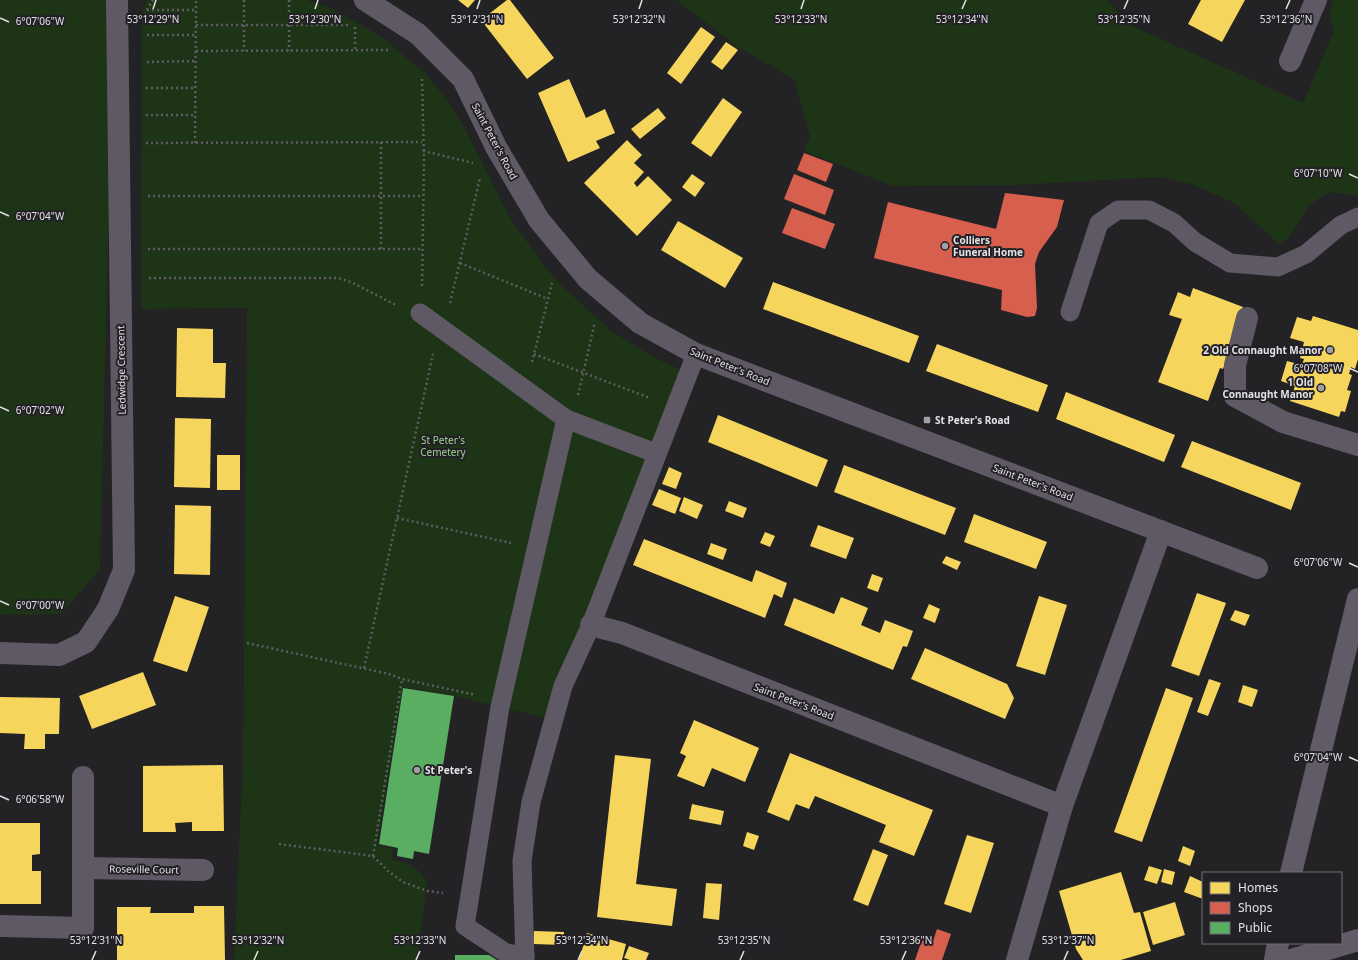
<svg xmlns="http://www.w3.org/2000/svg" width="1358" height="960" font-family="'Noto Sans',sans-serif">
<rect width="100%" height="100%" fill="#232225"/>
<!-- green -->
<g fill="#1d3416">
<path d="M0 0H114L100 569 61 614 0 615Z"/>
<path d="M148 0H307L332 9 357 22 384 39 427 75 447 100 464 127 510 218 542 263 557 281 611 331 657 359 684 371 550 719 454 696 403 687 377 845 393 848 392 860C411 863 417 866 427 883L417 960H234L243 760 247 308 141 309 142 10Z"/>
<path d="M677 0H1108L1130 25 1303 103 1334 31C1329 19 1328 12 1333 0H1358V196L1329 192 1309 205 1289 238 1279 244 1234 203 1191 184 1160 177 1015 185 893 186 804 151 810 136 794 79 736 46Z"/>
</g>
<!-- homes -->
<g fill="#f6d55c">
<path d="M458 0H475L468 8Z"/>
<path d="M507 0H510L554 58 527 79 481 20Z"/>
<path d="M1201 0H1245L1222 42 1188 24Z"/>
<path d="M701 27 715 37 681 84 667 73Z"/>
<path d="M726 42 738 50 722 70 711 62Z"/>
<path d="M569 79 586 118 605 109 615 133 596 141 600 148 568 162 538 93Z"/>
<path d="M723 98 742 112 711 157 691 143Z"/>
<path d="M658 108 666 118 640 139 631 129Z"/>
<path d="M627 140 642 155 634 163 644 172 634 183 637 187 648 176 672 200 637 236 584 183Z"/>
<path d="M692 174 705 183 695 197 682 187Z"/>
<path d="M678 221 743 258 725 288 661 250Z"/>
<path d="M773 282 919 336 909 363 763 309Z"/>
<path d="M1193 288 1243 307 1235 328 1237 329 1223 369 1220 368 1208 401 1158 382 1182 319 1169 315 1178 292 1190 297Z"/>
<path d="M1313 316 1358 330V359L1355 369 1351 367 1349 374 1352 375 1347 390 1351 391 1345 412 1341 411 1339 417 1290 401 1295 386 1281 381 1287 361 1302 365 1304 359 1300 358 1304 342 1290 338 1297 317 1311 321Z"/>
<path d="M177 328 213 329V363H226L225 398 176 397Z"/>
<path d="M937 344 1048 385 1038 412 926 371Z"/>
<path d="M1066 392 1175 435 1164 462 1056 419Z"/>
<path d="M718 415 828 460 817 487 708 442Z"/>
<path d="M175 418 211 419 210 488 174 487Z"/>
<path d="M1192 441 1301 483 1291 510 1181 467Z"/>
<rect x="217" y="455" width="23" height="35"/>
<path d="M844 465 956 508 945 535 834 492Z"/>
<path d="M669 467 682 473 676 489 662 484Z"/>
<path d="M659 489 681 498 675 514 652 505Z"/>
<path d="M684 497 703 505 697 519 679 511Z"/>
<path d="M729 501 747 508 743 518 725 511Z"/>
<path d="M175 505 211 506 210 575 174 574Z"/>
<path d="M974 514 1047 542 1036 569 964 542Z"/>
<path d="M818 525 854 538 846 559 810 546Z"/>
<path d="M765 532 775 536 770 547 760 543Z"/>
<path d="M644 539 752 582 756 570 787 583 782 598 774 594 765 618 633 565Z"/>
<path d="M711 543 727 549 723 560 707 554Z"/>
<path d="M946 556 961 562 957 570 942 563Z"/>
<path d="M872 574 883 578 878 592 867 588Z"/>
<path d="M1197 593 1226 603 1199 676 1171 666Z"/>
<path d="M175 596 209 607 187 672 153 661Z"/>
<path d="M1039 596 1067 605 1045 675 1016 666Z"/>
<path d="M841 597 868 608 861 625 880 633 885 620 913 631 907 647 903 646 893 670 784 625 794 598 834 614Z"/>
<path d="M929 604 940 609 935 623 923 618Z"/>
<path d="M1235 610 1250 615 1245 626 1230 620Z"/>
<path d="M925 648 1007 684 1014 698 1005 719 911 679Z"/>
<path d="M143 672 156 705 92 729 79 696Z"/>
<path d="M1209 679 1221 683 1208 716 1197 712Z"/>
<path d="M1243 685 1258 690 1252 707 1238 702Z"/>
<path d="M1166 688 1193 698 1142 842 1114 832Z"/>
<path d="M0 697 60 698 59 734H45V749H24L25 734 0 733Z"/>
<path d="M694 720 759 748 745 782 712 768 704 787 677 776 686 756 680 753Z"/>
<path d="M790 753 933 810 914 856 879 842 886 825 815 796 809 809 796 804 789 821 767 812Z"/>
<path d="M615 755 651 759 636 884 677 889 672 926 597 917Z"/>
<path d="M223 765 224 831H192V822L175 823 176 832H143V766Z"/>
<path d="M692 804 724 811 721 825 689 819Z"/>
<path d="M0 823H40V854L32 855V871H41V904H0Z"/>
<path d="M747 832 759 836 754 850 743 846Z"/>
<path d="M967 835 994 843 971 913 944 904Z"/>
<path d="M1183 846 1195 851 1190 866 1178 861Z"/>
<path d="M873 849 888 855 868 906 853 900Z"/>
<path d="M1149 866 1162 870 1157 884 1144 880Z"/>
<path d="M1164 869 1175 872 1172 885 1161 882Z"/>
<path d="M1121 872 1134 913 1140 912 1151 951 1121 960H1083L1076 949 1059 891Z"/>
<path d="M1190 876 1203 882V899L1184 892Z"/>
<path d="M706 883 722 884 719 920 703 918Z"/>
<path d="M1175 902 1185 935 1153 945 1143 912Z"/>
<path d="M194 906H224L225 960H117V907H151L150 913H194Z"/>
<path d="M534 931 564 932V945L533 944Z"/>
<path d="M587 933 626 944 622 960H579Z"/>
<path d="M629 946 649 953 646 960H630L624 958Z"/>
</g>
<!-- shops -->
<g fill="#d6604d">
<path d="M804 153 833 164 826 182 797 170Z"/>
<path d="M794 174 834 190 825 215 784 199Z"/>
<path d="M1005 193 1064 200 1057 227 1039 252 1035 264 1037 308 1035 316 1027 317 1001 310 1002 290 874 258 888 202 996 229Z"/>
<path d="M792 208 835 224 825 249 782 233Z"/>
<path d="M937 929 951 934 942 960H915L923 937 933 941Z"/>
</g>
<!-- public -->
<g fill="#5aae61">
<path d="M403 688 454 696 429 854 414 851 413 859 397 856 398 848 379 844Z"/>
<path d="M455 955H489L497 960H455Z"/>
</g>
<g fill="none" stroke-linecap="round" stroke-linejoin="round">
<!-- path -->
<g stroke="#5f5d64" stroke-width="2.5" stroke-dasharray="2 3" stroke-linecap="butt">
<path d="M244 0V51"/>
<path d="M289 0V51"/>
<path d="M147 10H196"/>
<path d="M147 10 153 0"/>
<path d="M196 25H350"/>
<path d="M355 27V50"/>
<path d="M147 35H196"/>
<path d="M196 51 389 50"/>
<path d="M147 62 196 61"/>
<path d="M422 79 424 158 422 288"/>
<path d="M146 88H196"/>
<path d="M146 115H195"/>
<path d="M146 143 422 142"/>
<path d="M195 143 196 0"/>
<path d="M423 151 473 163"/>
<path d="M148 196H423"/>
<path d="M148 249H422"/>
<path d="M381 249V142"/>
<path d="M460 263 548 299"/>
<path d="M149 278H338L351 282 396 305"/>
<path d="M450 303 480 178"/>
<path d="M534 354 650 398"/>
<path d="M532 362 552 283"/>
<path d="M578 395 595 322"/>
<path d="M397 518 511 543"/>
<path d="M247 643 389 674 402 679 476 695"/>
<path d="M364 668 433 354"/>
<path d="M279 844 373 856 388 871 403 882 427 891 443 893"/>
<path d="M373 856 402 679"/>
</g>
<!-- lane -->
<g stroke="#5e5964" stroke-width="19">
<path d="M1070 312 1099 223 1118 210H1149L1174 223 1195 242 1230 263 1278 267 1306 254 1341 225 1358 217"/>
<path d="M420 313 566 419 650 451"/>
<path d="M525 956 506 953 465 926 500 707 566 419"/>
<path d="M525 960 522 861 531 802 563 686 591 625 696 354"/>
</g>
<!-- street -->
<g stroke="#5e5964" stroke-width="22">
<path d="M365 0 418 34 463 79 496 147 539 220 588 279 640 323 696 354 1257 568"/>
<path d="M1290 61 1316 0"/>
<path d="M1247 318 1235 365V396L1283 422 1358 445"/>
<path d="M591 625 622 633 1062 806"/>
<path d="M0 653 59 655 86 642 108 609 124 570 117 0"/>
<path d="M84 868 203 870"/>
<path d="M0 926 83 928V777"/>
<path d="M1017 960 1062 806 1161 531"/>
</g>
<!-- secondary -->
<g stroke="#605b67" stroke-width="22">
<path d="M1291 873 1358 599"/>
<path d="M1275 960 1278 943"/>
<path d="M1291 960 1358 940"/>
</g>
</g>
<!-- ticks -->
<path fill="none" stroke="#e3e2e5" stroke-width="1.5" d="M153 9 156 0M315 9 318 0M477 9 480 0M639 9 642 0M801 9 804 0M962 9 966 0M1124 9 1128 0M1286 9 1290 0M0 18 9 22M1349 174 1358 178M0 212 9 216M1349 368 1358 372M0 407 9 411M1349 563 1358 567M0 601 9 605M1349 757 1358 761M0 796 9 800M92 960 96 951M254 960 258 951M416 960 420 951M578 960 582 951M740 960 744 951M902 960 906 951M1064 960 1068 951"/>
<!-- markers -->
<g fill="#a09fa2" stroke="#232126" stroke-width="1.5">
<circle cx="945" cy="246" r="4"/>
<circle cx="1330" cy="350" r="4"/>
<circle cx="1321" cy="388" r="4"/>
<rect x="923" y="416" width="8" height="8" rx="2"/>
<circle cx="417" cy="770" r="4"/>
</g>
<g text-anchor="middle" stroke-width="4" stroke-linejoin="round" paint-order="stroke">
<!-- street labels -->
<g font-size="10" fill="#e3e2e5" stroke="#232126">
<text transform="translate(495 141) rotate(62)" y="4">Saint Peter's Road</text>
<text transform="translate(730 366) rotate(22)" y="4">Saint Peter's Road</text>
<text transform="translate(121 370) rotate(-91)" y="4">Ledwidge Crescent</text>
<text transform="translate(1033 482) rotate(21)" y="4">Saint Peter's Road</text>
<text transform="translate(794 701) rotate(21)" y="4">Saint Peter's Road</text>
<text transform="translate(144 869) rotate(1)" y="4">Roseville Court</text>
</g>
<!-- poi labels -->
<g font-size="10" font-weight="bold" fill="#e3e2e5" stroke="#232126" text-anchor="start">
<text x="953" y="244">Colliers<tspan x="953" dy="12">Funeral Home</tspan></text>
<text x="1322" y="354" text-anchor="end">2 Old Connaught Manor</text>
<text x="1313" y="386" text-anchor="end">1 Old<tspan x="1313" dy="12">Connaught Manor</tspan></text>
<text x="935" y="424">St Peter's Road</text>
<text x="425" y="774">St Peter's</text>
</g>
<!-- park labels -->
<g font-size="10" fill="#a0d393" stroke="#232126">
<text x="443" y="444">St Peter's<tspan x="443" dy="12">Cemetery</tspan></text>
</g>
</g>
<g font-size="10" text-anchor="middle" fill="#e3e2e5" stroke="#232126" stroke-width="4" stroke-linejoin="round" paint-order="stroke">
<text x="153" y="23">53°12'29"N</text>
<text x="477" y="23">53°12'31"N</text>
<text x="639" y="23">53°12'32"N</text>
<text x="962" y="23">53°12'34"N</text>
<text x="1124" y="23">53°12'35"N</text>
<text x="1286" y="23">53°12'36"N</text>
<text x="315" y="23">53°12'30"N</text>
<text x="801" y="23">53°12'33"N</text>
<text x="40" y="25">6°07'06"W</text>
<text x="1318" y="177">6°07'10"W</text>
<text x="40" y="220">6°07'04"W</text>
<text x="1318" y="372">6°07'08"W</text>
<text x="40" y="414">6°07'02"W</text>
<text x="1318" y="566">6°07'06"W</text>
<text x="40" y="609">6°07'00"W</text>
<text x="1318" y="761">6°07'04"W</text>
<text x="40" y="803">6°06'58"W</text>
<text x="96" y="944">53°12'31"N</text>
<text x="258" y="944">53°12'32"N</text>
<text x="420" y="944">53°12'33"N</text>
<text x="582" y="944">53°12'34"N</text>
<text x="744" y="944">53°12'35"N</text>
<text x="906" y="944">53°12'36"N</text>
<text x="1068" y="944">53°12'37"N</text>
</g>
<!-- legend -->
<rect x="1202" y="872" width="140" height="72" fill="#232126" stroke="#706e72"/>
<rect x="1210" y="882" width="20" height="12" fill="#f6d55c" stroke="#706e72"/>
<text x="1238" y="892" font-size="12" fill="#e3e2e5">Homes</text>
<rect x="1210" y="902" width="20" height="12" fill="#d6604d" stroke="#706e72"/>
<text x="1238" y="912" font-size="12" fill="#e3e2e5">Shops</text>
<rect x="1210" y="922" width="20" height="12" fill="#5aae61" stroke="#706e72"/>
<text x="1238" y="932" font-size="12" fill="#e3e2e5">Public</text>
</svg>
